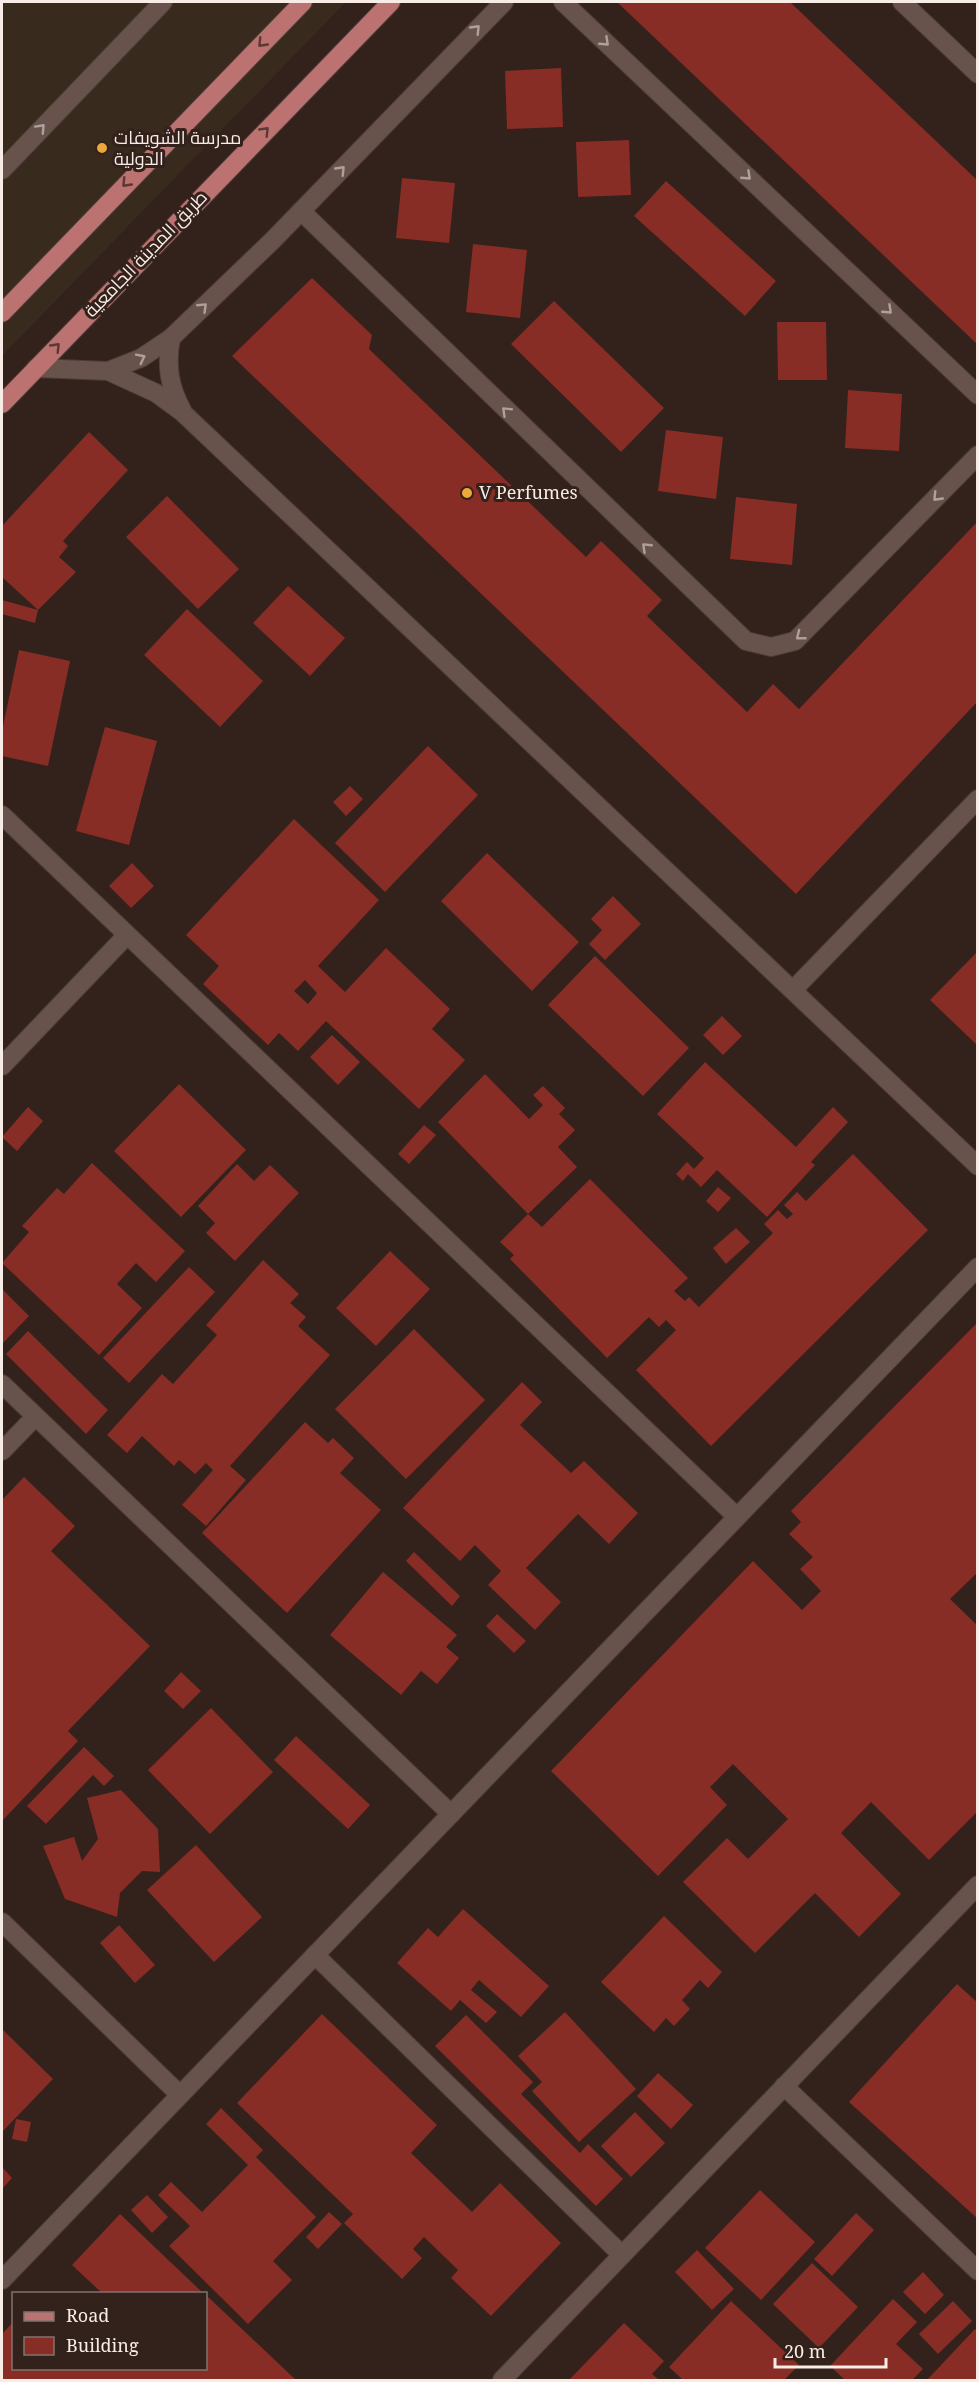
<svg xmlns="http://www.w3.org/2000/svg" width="979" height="2382" font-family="'Noto Serif',Cairo,serif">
<rect width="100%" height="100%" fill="#33211b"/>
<!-- industrial -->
<path fill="#382a1d" d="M2 2H346L2 356Z"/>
<!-- building -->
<g fill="#882c26" fill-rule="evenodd">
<path d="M617 2H790L978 181V345Z"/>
<path d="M561 68 563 127 507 129 505 71Z"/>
<path d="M629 140 631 195 578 197 576 142Z"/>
<path d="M402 178 455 183 449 243 396 238Z"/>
<path d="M666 181 776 281 745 316 634 216Z"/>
<path d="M473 244 527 250 520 318 466 312Z"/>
<path d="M312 278 372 335 369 349 586 557 601 541 662 600 647 616 747 712 773 684 799 709 978 521V701L796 894 232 356Z"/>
<path d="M554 301 664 408 621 452 511 344Z"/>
<path d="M777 322H826L827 380H778Z"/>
<path d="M848 390 902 394 899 451 845 448Z"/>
<path d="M666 430 723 437 716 499 658 491Z"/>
<path d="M89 432 128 470 63 541 68 546 59 557 76 572 38 610 2 577V526Z"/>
<path d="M167 496 239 569 198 609 126 537Z"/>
<path d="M736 497 797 504 792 565 730 559Z"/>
<path d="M288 586 345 638 310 676 253 623Z"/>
<path d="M2 600 38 610 35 623 2 614Z"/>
<path d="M187 609 263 681 220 727 144 655Z"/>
<path d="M19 650 70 661 48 766 2 756V731Z"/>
<path d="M105 727 157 741 129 845 76 831Z"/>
<path d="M428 746 478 795 385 892 335 843Z"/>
<path d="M350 786 363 799 346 816 333 802Z"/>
<path d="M294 819 379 900 318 966 345 992 386 948 450 1009 432 1029 465 1060 419 1109 326 1021 298 1051 279 1033 268 1045 203 984 219 966 186 935ZM305 980 317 993 308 1004 294 991Z"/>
<path d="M487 853 579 942 532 991 441 901Z"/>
<path d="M132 863 154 886 131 908 109 886Z"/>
<path d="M613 896 641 924 605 960 589 944 602 930 591 919Z"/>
<path d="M978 951V1046L930 1000Z"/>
<path d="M595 956 689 1048 643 1096 548 1005Z"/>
<path d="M722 1016 742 1036 723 1055 703 1035Z"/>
<path d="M332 1035 360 1062 338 1085 310 1057Z"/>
<path d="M705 1062 796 1147 833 1107 848 1122 811 1162 815 1165 767 1217 717 1170 701 1187 688 1174 683 1181 676 1174 687 1162 694 1169 704 1158 657 1114Z"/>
<path d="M485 1074 529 1119 543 1105 533 1095 543 1086 565 1108 559 1114 575 1130 558 1147 577 1167 528 1214 438 1122Z"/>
<path d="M179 1084 246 1150 181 1217 114 1151Z"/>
<path d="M28 1107 43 1121 17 1151 2 1137Z"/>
<path d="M424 1125 436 1135 409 1164 398 1154Z"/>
<path d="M853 1154 928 1230 711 1446 636 1370 676 1330 666 1320 659 1327 649 1317 607 1358 510 1259 514 1255 500 1242 528 1214 542 1227 590 1179 688 1278 674 1291 685 1301 689 1297 699 1307 773 1233 764 1224 778 1210 787 1219 793 1214 784 1205 797 1192 806 1201Z"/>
<path d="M92 1163 185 1251 156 1282 136 1263 117 1284 142 1308 99 1355 2 1263 29 1232 22 1226 57 1188 64 1194Z"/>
<path d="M237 1164 254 1181 270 1165 299 1193 235 1261 206 1233 215 1223 198 1206Z"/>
<path d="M718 1187 731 1198 718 1212 706 1201Z"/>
<path d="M736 1228 750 1242 726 1264 713 1248Z"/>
<path d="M390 1251 430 1289 376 1346 336 1308Z"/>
<path d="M263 1260 299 1294 290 1303 306 1317 298 1326 330 1355 230 1466 246 1480 206 1526 182 1505 213 1470 206 1463 195 1474 179 1460 174 1466 142 1436 127 1453 107 1435 162 1374 173 1384 217 1335 206 1325Z"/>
<path d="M189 1267 215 1292 129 1383 103 1358Z"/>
<path d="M2 1289 29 1316 2 1344Z"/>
<path d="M978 1322V1572L950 1599 978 1626V1811L929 1860 871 1802 841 1833 901 1894 859 1937 815 1893 755 1953 683 1882 727 1838 748 1859 788 1819 733 1764 710 1787 727 1805 658 1876 551 1771 753 1561 802 1610 821 1591 800 1569 813 1557 789 1534 801 1522 791 1511Z"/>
<path d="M414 1329 485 1400 406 1479 335 1409Z"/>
<path d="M28 1331 108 1410 86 1434 6 1354Z"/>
<path d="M522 1382 542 1402 520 1425 571 1473 584 1461 638 1513 609 1544 578 1514 526 1568 561 1602 535 1630 488 1585 501 1571 475 1545 460 1561 403 1508Z"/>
<path d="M305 1422 328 1443 333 1438 354 1458 340 1473 381 1510 287 1613 202 1533Z"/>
<path d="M24 1477 75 1526 51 1551 150 1646 68 1731 78 1741 2 1821V1500Z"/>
<path d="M414 1552 460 1596 452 1606 406 1561Z"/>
<path d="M383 1572 457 1635 446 1647 459 1658 437 1684 421 1671 401 1695 330 1635Z"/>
<path d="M497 1614 526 1641 514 1653 486 1626Z"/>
<path d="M181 1672 201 1691 183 1709 164 1691Z"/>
<path d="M211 1708 273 1772 210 1834 148 1770Z"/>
<path d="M296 1736 370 1805 348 1829 274 1760Z"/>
<path d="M84 1747 114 1776 104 1786 93 1775 46 1824 27 1806Z"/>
<path d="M121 1790 158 1829 160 1872 142 1871 120 1893 117 1917 65 1899 43 1846 74 1837 82 1861 98 1839 87 1798Z"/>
<path d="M196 1845 262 1917 214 1962 147 1890Z"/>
<path d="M463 1909 549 1986 521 2017 479 1980 471 1990 497 2012 486 2023 460 2000 451 2011 397 1963 428 1928 438 1937Z"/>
<path d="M664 1916 722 1972 708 1988 700 1980 682 2000 690 2009 674 2026 666 2018 654 2032 601 1982Z"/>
<path d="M119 1925 155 1965 135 1983 100 1943Z"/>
<path d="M957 1984 978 2003V2219L849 2102Z"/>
<path d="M565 2012 636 2089 579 2142 532 2091 542 2082 518 2056Z"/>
<path d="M322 2014 437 2125 411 2153 472 2212 500 2183 561 2243 491 2316 451 2278 458 2270 424 2237 413 2249 422 2258 402 2279 344 2223 353 2214 237 2103Z"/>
<path d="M466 2015 533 2082 521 2094 580 2153 588 2144 623 2179 596 2206 435 2046Z"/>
<path d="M2 2029 53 2079 2 2132Z"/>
<path d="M658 2073 693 2105 671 2129 637 2096Z"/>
<path d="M221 2108 263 2150 256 2157 316 2217 273 2261 292 2280 248 2324 169 2246 190 2226 158 2195 171 2182 202 2212 248 2165 206 2124Z"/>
<path d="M635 2112 665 2143 631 2177 601 2146Z"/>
<path d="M16 2119 31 2122 27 2142 12 2139Z"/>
<path d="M2 2167 12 2178 2 2189Z"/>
<path d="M760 2190 815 2242 761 2300 705 2248Z"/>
<path d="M147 2195 168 2217 152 2233 131 2210Z"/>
<path d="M329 2212 342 2224 318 2249 306 2237Z"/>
<path d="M856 2213 874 2230 832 2276 814 2259Z"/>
<path d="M120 2214 204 2294H103L72 2265Z"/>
<path d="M697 2250 734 2289 712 2310 675 2272Z"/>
<path d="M812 2263 858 2307 819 2348 773 2304Z"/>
<path d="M923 2272 944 2295 925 2314 903 2292Z"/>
<path d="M206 2295 296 2380H2V2334L14 2321V2368H206Z"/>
<path d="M893 2299 917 2322 896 2344 923 2369 912 2380H845L830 2366Z"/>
<path d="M731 2301 799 2365 784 2380H683L669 2367Z"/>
<path d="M953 2301 972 2321 938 2354 919 2334Z"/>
<path d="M624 2323 664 2361 652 2374 659 2380H569Z"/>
<path d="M975 2329 978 2332V2380H927Z"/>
</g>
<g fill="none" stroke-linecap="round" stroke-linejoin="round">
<defs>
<g id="minor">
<path d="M563 2 978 395"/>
<path d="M902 2 978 74"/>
<path d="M2 170 163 2"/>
<path d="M301 211 746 641 771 647 795 641 978 455"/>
<path d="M36 368 108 371 156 393 182 412 978 1166"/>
<path d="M108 371 141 358 171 338"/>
<path d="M182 410C169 386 166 365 171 338L273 240 504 2"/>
<path d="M2 815 737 1517"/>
<path d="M793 990 978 799"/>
<path d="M2 1066 127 935"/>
<path d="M2 1384 451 1814"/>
<path d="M2 1451 35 1417"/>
<path d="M2 1922 180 2095"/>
<path d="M315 1955 622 2255"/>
<path d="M784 2086 978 2271"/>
<path d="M2 2280 978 1267"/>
<path d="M502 2380 978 1885"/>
</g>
<g id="major">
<path d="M2 313 303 2"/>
<path d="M2 404 391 2"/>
</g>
</defs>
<!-- minor casing -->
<use href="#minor" stroke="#4b3c37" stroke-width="20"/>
<!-- major casing -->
<use href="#major" stroke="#4b3c37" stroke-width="20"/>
<!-- minor -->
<use href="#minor" stroke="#68534c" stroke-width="18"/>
<!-- major -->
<use href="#major" stroke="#bb7270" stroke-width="18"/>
</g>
<!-- one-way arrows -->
<defs><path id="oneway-chevron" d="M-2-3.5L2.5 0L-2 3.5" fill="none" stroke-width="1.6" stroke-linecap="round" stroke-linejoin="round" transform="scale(1.5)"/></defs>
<g stroke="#b0a09a">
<use href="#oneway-chevron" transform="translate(476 29) rotate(-46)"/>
<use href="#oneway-chevron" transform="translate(605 42) rotate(43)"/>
<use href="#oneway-chevron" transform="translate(41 128) rotate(-47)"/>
<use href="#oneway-chevron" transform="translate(341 170) rotate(-46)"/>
<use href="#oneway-chevron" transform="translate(747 176) rotate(43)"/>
<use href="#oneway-chevron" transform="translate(203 307) rotate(-44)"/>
<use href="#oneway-chevron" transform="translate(888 310) rotate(43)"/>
<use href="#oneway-chevron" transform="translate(141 358) rotate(-27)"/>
<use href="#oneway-chevron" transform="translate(506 411) rotate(-136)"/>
<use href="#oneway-chevron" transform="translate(937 497) rotate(134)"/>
<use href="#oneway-chevron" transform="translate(646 547) rotate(-136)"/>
<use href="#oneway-chevron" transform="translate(800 636) rotate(142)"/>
</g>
<g stroke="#5c3935">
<use href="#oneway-chevron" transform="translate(262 43) rotate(134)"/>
<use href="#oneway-chevron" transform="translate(265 131) rotate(-46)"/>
<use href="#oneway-chevron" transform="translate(126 183) rotate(134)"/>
<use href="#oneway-chevron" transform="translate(56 347) rotate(-46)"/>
</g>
<!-- markers -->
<g fill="#eda83b" stroke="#33211b" stroke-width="2">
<circle cx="102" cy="148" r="6"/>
<circle cx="467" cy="493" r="6"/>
</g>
<g text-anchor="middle" stroke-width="6" stroke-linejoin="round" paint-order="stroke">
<!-- poi labels -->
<g font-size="18" fill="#f8ece7" stroke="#33211b" text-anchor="start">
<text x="114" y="144">مدرسة الشويفات<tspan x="114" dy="21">الدولية</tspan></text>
<text x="479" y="499">V Perfumes</text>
</g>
<!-- street labels -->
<g font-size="18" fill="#f8ece7" stroke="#33211b">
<text transform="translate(146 254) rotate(-46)" y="6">طريق المدينة الجامعية</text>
</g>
</g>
<!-- border -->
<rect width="979" height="2382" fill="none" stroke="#f8ece7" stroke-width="6"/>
<!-- legend -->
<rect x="12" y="2292" width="195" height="78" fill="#33211b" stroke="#82726d" stroke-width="1.5"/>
<rect x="24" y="2312" width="30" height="9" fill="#bb7270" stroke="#82726d" stroke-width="1.5"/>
<text x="66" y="2322" font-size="18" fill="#f8ece7">Road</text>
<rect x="24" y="2337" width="30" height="18" fill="#882c26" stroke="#82726d" stroke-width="1.5"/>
<text x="66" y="2352" font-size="18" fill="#f8ece7">Building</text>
<!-- scale -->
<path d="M775 2358v9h111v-9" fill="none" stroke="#f8ece7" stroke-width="3"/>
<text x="784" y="2358" font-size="18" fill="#f8ece7" stroke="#33211b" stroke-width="4.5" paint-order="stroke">20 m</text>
</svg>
